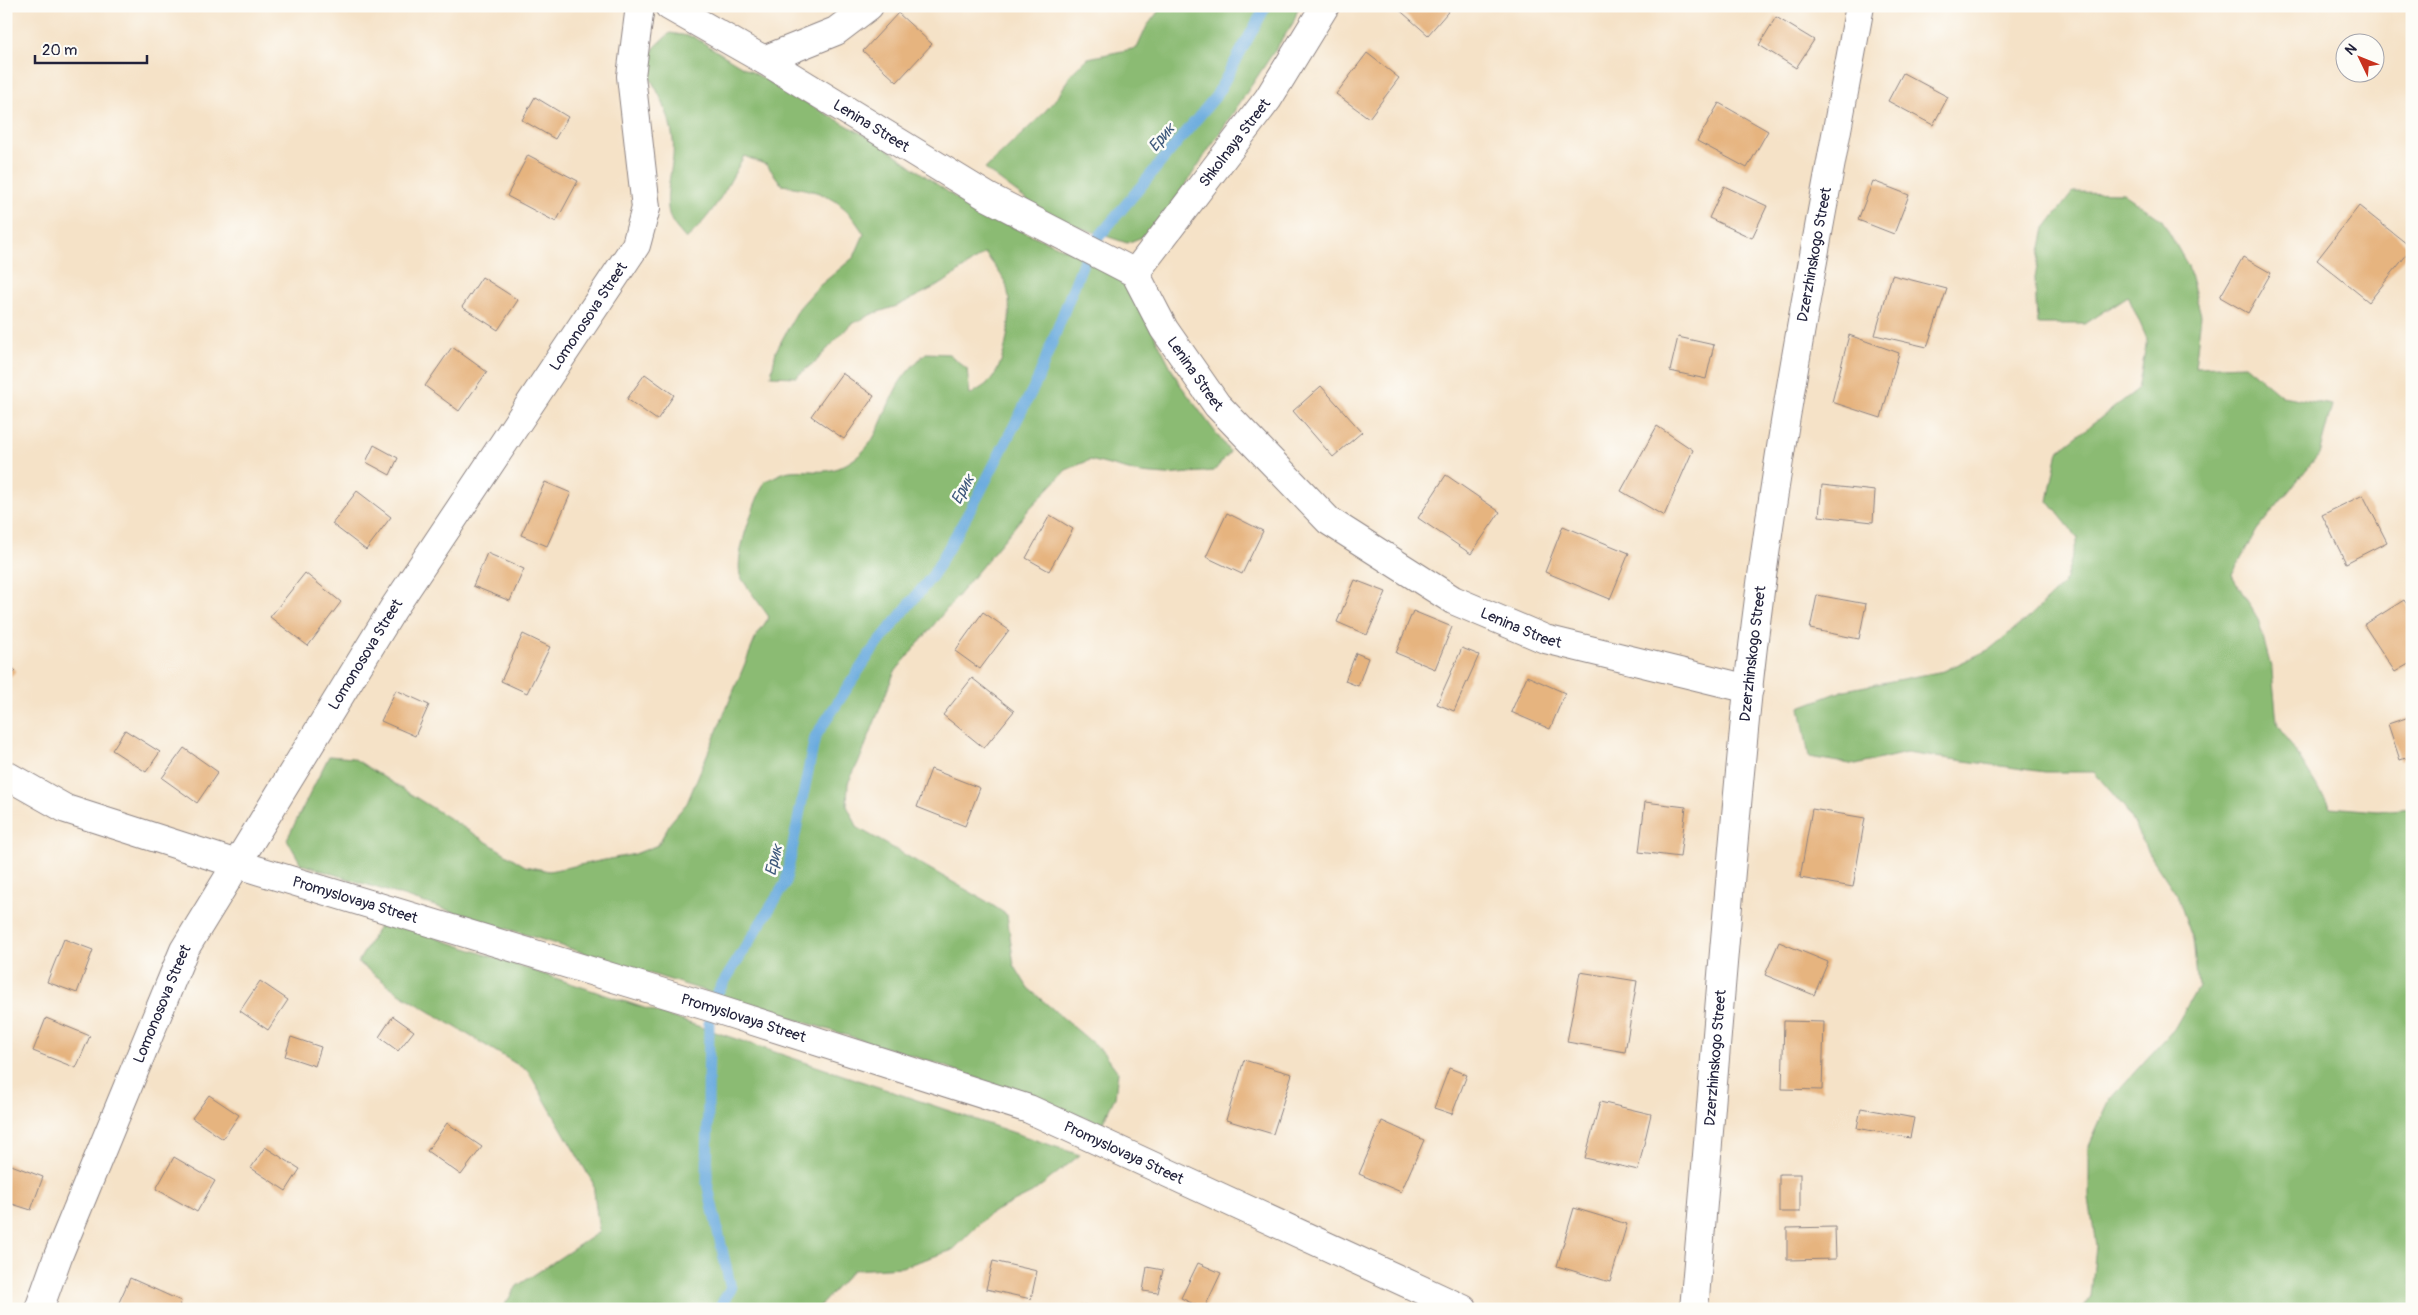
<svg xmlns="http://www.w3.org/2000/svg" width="2418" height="1315" font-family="Pangolin,sans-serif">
<rect width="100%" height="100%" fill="#fdfcf7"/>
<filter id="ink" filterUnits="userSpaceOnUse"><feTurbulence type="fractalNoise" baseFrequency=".02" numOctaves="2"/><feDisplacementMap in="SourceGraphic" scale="10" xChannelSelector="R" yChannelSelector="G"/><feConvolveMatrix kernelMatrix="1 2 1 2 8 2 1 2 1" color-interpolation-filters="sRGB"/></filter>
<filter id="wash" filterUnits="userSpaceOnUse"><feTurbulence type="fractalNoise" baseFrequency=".0096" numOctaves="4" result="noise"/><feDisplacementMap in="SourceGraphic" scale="20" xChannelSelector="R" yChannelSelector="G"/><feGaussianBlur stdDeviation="1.12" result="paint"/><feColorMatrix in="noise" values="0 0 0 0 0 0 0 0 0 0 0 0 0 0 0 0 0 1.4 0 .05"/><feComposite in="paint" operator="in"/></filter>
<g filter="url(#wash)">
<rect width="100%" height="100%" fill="#f5e2c7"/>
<!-- forest -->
<g fill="#8bbb73" stroke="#566e57">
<path d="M1176 6H1299L1293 23 1191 176 1157 231 1127 243 1051 218 985 169 1041 116 1059 95 1071 74 1088 58 1137 48 1147 26 1161 8Z"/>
<path d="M670 33 694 37 736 63 882 145 973 210 1123 274 1179 383 1230 452 1214 471 1166 475 1140 473 1090 460 1066 470 1030 508 894 673 860 759 848 783 847 806 858 828 986 901 1007 915 1014 965 1028 988 1103 1052 1118 1072 1115 1097 1102 1124 941 1065 301 864 287 839 329 756 353 758 525 866 549 871 635 854 658 845 670 823 687 803 756 637 769 617C763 608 742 581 740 575 735 552 755 502 765 481 773 478 782 472 790 471 806 469 824 475 840 467 877 450 878 424 895 391 902 376 914 364 926 353L949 354 967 369 970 395C977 390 987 385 992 379 1007 360 1015 304 1005 282 1000 272 992 263 985 253L943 283 897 306 872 314 850 325 816 361 796 377 771 376 776 351 799 308 818 287 854 257 864 234C840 196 825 192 782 185L767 165 744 156C725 190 715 213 686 239 681 233 672 224 670 217 662 194 676 163 673 140 670 115 660 93 646 72L654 48Z"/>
<path d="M2073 192 2123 193 2162 220 2188 266 2201 315 2195 367 2245 365 2282 396 2332 405 2319 454 2257 530 2232 575 2258 619 2272 671 2277 722 2330 807 2378 811 2412 808V1309H2083L2091 1297 2096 1246 2089 1198V1146L2110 1099 2174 1029 2198 987 2193 940 2177 895 2148 852 2125 808 2094 772H2045L1906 753 1856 765 1809 757 1800 707 1845 690 1944 671 1990 649 2029 617 2064 584 2078 538 2048 501 2058 451 2138 389 2147 339 2128 296 2085 324H2037L2035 277 2045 228Z"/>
<path d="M383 920 1080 1155 1032 1193 989 1214 953 1250 902 1267 853 1270 817 1309H502L517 1286 599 1232 593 1183 528 1071 396 991 358 962Z"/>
</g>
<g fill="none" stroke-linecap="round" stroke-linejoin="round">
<!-- stream -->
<g stroke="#6aabde" stroke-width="11">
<path d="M714 998 785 884 815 737 871 652 933 575 978 496 1037 381 1088 250 1216 96 1266 6"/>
<path d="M709 1023 707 1183 731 1289 718 1309"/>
</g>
</g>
<g id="blocks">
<!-- building -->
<g fill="#e6b47f">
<path d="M1395 6H1453L1428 35Z"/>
<path d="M898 13 932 44 897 82 863 51Z"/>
<path d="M1776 17 1814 40 1796 68 1759 45Z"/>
<path d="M1367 53 1399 78 1369 118 1336 94Z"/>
<path d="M1903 73 1948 97 1933 125 1888 101Z"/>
<path d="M535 97 568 117 555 139 522 120Z"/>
<path d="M1719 103 1768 131 1747 168 1697 141Z"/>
<path d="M528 155 578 181 556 222 507 196Z"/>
<path d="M1873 181 1909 195 1894 234 1858 220Z"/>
<path d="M1724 186 1767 206 1752 238 1709 218Z"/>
<path d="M2359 206 2412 248 2369 302 2317 260Z"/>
<path d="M2243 257 2271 273 2248 313 2220 297Z"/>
<path d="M1892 275 1947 289 1927 347 1875 335Z"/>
<path d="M482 277 518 300 498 330 462 307Z"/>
<path d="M1849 335 1899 353 1881 418 1832 402Z"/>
<path d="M1678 337 1714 345 1706 379 1670 371Z"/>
<path d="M452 347 487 372 459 411 425 386Z"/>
<path d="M842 373 874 396 844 439 811 416Z"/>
<path d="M645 374 674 395 657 420 627 399Z"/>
<path d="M1321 386 1362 432 1333 457 1293 411Z"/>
<path d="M1657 426 1693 450 1664 516 1621 491Z"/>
<path d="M374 445 398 458 390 475 366 462Z"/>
<path d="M1446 475 1500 512 1471 554 1418 518Z"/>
<path d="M545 482 571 493 547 546 521 535Z"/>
<path d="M1822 485 1875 491 1873 522 1819 516Z"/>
<path d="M357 491 391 517 366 550 332 524Z"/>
<path d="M2363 495 2387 542 2346 563 2322 515Z"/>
<path d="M1227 513 1263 531 1242 574 1206 557Z"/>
<path d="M1050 515 1073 529 1049 571 1026 558Z"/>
<path d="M1563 526 1629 553 1610 599 1545 572Z"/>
<path d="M487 553 524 569 510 601 473 586Z"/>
<path d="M305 573 341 602 308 646 270 617Z"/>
<path d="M1355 580 1386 592 1367 635 1337 622Z"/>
<path d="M1817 595 1866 604 1859 639 1810 629Z"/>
<path d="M2404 600 2412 612V662L2395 672 2364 625Z"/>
<path d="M1413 611 1452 627 1435 669 1396 653Z"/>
<path d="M983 612 1009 630 980 669 955 651Z"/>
<path d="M523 634 550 647 527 693 501 681Z"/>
<path d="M1462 648 1479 655 1454 711 1437 704Z"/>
<path d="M1356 653 1368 658 1358 686 1345 681Z"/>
<path d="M6 662 16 671 6 681Z"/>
<path d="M1527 676 1565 693 1550 729 1511 712Z"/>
<path d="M972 678 1014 711 984 748 943 715Z"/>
<path d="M396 690 429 705 415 736 381 721Z"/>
<path d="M2412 716V756L2400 760 2388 724Z"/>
<path d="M125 730 160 752 146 772 112 750Z"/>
<path d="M184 748 218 772 197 803 162 778Z"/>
<path d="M931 769 980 788 965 826 917 807Z"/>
<path d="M1645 802 1686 807 1680 857 1639 852Z"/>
<path d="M1812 809 1865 818 1853 887 1800 878Z"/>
<path d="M64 939 93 950 77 993 47 982Z"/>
<path d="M1779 942 1828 962 1814 995 1765 975Z"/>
<path d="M1580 972 1637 981 1625 1052 1567 1042Z"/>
<path d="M260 981 288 1000 268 1030 240 1011Z"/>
<path d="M393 1016 414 1031 398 1051 379 1037Z"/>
<path d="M46 1018 90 1036 76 1068 33 1051Z"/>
<path d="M1784 1021 1824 1022 1822 1090 1782 1089Z"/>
<path d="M291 1037 321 1047 315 1066 285 1056Z"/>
<path d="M1244 1060 1292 1074 1273 1134 1226 1120Z"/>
<path d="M1449 1068 1467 1075 1452 1114 1434 1108Z"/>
<path d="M209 1095 239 1115 223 1139 192 1118Z"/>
<path d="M1600 1102 1651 1114 1638 1170 1585 1158Z"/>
<path d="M1861 1108 1914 1118 1910 1138 1857 1128Z"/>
<path d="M1382 1121 1424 1140 1401 1192 1359 1174Z"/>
<path d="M447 1123 482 1147 461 1175 427 1151Z"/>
<path d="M265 1147 300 1169 286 1191 251 1168Z"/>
<path d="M174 1157 215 1181 197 1212 156 1189Z"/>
<path d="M6 1163 43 1177 31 1210 6 1202Z"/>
<rect x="1779" y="1174" width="21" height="38"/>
<path d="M1574 1208 1627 1224 1610 1282 1557 1266Z"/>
<path d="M1835 1227 1836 1259 1787 1260V1228Z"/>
<path d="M993 1261 1037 1271 1031 1299 986 1289Z"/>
<path d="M1198 1263 1221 1273 1204 1309 1181 1298Z"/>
<path d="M1147 1267 1163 1270 1158 1293 1143 1291Z"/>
<path d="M130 1278 181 1301 178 1309H116Z"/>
<path d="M1084 1305 1096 1308V1309H1083Z"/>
</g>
</g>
</g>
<g filter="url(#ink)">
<use href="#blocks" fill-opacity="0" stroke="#8c8281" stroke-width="1"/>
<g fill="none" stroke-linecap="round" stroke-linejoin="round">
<defs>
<g id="minor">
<path id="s1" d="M669 6 764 60 988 197 1135 273 1164 329 1217 405 1329 521 1453 600 1545 639 1749 689"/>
<path d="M764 60 836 31 869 6"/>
<path id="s2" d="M1135 273 1268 99 1325 6"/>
<path id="s3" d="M6 775 66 809 237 864 713 1008 1029 1109 1463 1309"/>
<path id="s4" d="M39 1309 58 1256 184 950 393 609 636 245 646 208 631 76 640 6"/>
<path id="s5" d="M1694 1309C1712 1103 1727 896 1748 690 1773 461 1818 233 1860 6"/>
</g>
</defs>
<!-- minor casing -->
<use href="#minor" stroke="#8c8281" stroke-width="30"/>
<!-- minor -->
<use href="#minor" stroke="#fff" stroke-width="28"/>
</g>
</g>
<g text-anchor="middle" stroke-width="5" stroke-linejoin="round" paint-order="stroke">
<!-- street labels -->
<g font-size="15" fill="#22223b" stroke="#fdfcf7">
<text dy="5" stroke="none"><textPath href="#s1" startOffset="235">Lenina Street</textPath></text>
<text dy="5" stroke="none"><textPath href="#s2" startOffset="164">Shkolnaya Street</textPath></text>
<text dy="5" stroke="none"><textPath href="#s5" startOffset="1062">Dzerzhinskogo Street</textPath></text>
<text dy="5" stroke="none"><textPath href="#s4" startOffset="1139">Lomonosova Street</textPath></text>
<text dy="5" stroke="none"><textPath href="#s1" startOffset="655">Lenina Street</textPath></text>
<text dy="5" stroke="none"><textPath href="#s1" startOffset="1075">Lenina Street</textPath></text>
<text dy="5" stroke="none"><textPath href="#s5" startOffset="658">Dzerzhinskogo Street</textPath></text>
<text dy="5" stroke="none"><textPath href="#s4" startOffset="734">Lomonosova Street</textPath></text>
<text dy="5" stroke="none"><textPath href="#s3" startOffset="372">Promyslovaya Street</textPath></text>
<text dy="5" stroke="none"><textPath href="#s4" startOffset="329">Lomonosova Street</textPath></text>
<text dy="5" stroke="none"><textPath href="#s3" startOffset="778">Promyslovaya Street</textPath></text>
<text dy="5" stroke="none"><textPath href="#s5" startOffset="252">Dzerzhinskogo Street</textPath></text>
<text dy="5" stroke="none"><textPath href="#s3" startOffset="1182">Promyslovaya Street</textPath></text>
</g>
<!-- water labels -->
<g font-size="16" font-style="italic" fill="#3f597c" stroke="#fdfcf7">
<text transform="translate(1161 137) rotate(-50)" y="6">Ерик</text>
<text transform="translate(962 489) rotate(-61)" y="6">Ерик</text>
<text transform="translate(773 860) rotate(-77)" y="6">Ерик</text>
</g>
</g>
<!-- margin -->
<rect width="2418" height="1315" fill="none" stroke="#fdfcf7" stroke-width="25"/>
<!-- north arrow -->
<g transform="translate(2360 58) rotate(313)"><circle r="24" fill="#fdfcf7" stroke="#a5a5ac"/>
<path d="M0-4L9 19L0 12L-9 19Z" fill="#c8321e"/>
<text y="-8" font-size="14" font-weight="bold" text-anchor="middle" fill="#22223b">N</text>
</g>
<!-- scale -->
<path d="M35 55v8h112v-8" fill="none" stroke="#22223b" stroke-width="2.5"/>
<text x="42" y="55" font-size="15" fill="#22223b" stroke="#fdfcf7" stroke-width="4" paint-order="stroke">20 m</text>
</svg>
